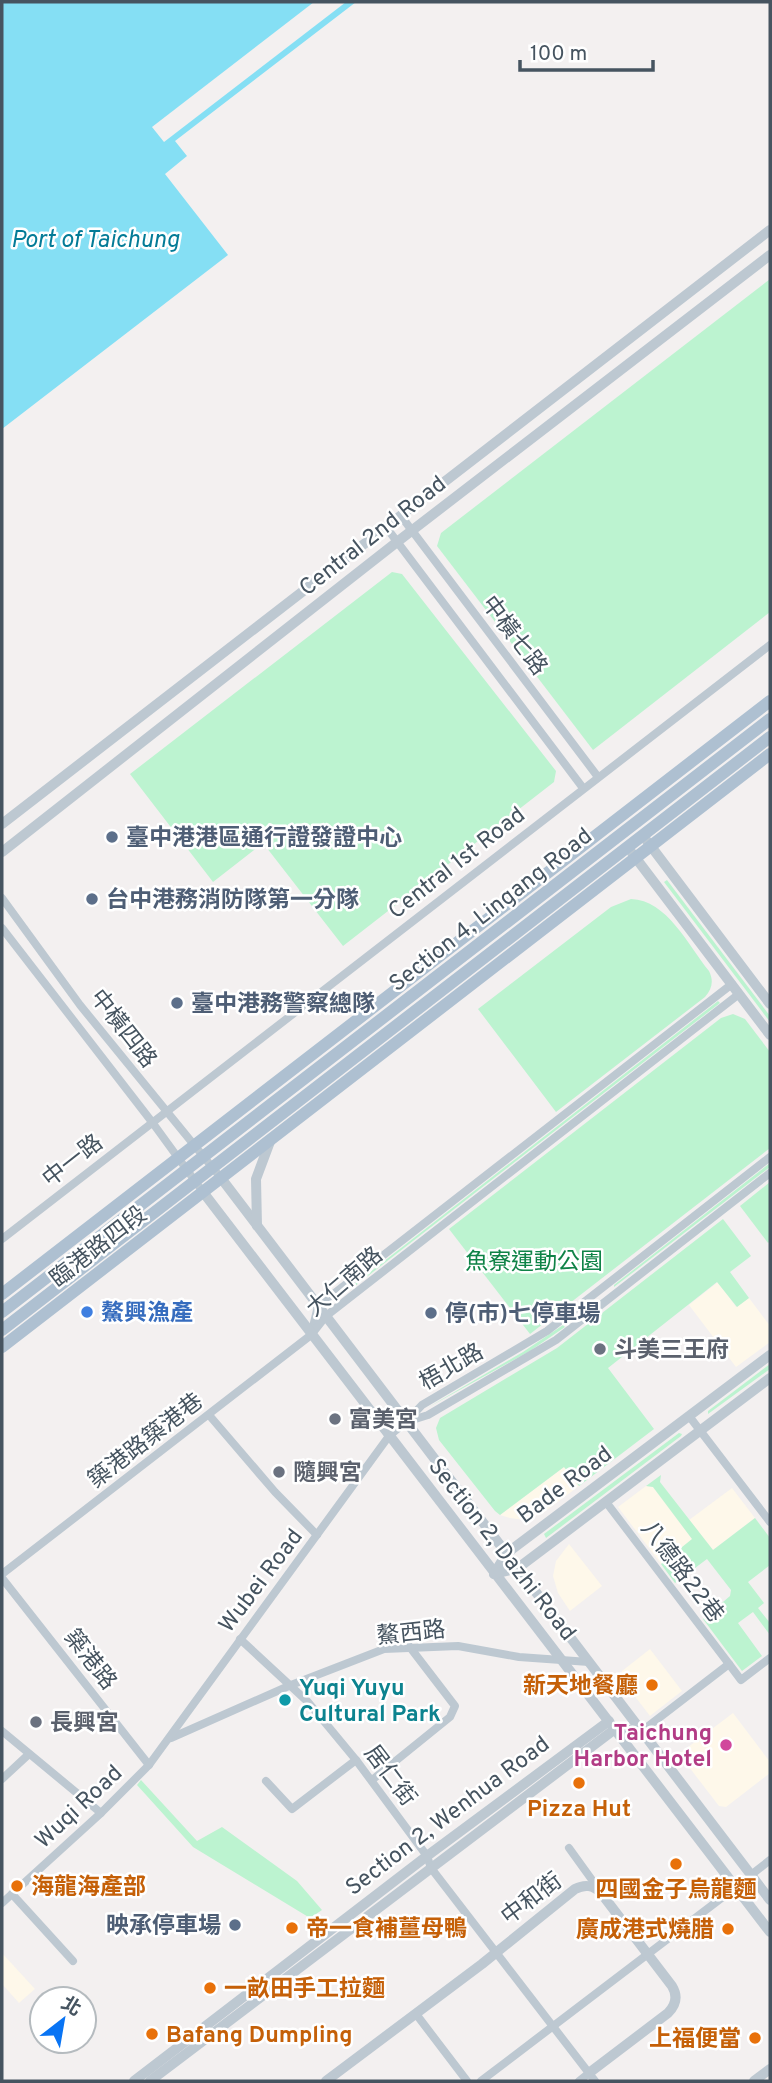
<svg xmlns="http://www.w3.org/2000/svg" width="772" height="2083" font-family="Overpass,'Noto Sans TC',sans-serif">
<rect width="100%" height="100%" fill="#f3f0f0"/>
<!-- commercial -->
<g fill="#fef8ea">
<path d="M718 1282 736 1307 749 1298 770 1326V1342L736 1367 689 1305Z"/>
<path d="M564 1467 579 1486 543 1513 524 1520 510 1518 500 1515Z"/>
<path d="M646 1486 653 1487 693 1540 661 1564 618 1507Z"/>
<path d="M732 1488 755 1518 713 1550 689 1520Z"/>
<path d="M569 1544 602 1586 570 1611 558 1593 553 1576 556 1561Z"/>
<path d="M650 1649 682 1691 650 1716 620 1677 622 1671Z"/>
<path d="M733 1713 770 1762V1773L726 1807 719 1806 679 1754Z"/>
<path d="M2 1953 35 1989 19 2003 2 1984Z"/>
</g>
<!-- green -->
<g fill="#bcf3d0">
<path d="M770 279V612L593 750 437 546 441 533Z"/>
<path d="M392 572 402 574 556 771 554 782 343 946 263 843 213 882 130 774Z"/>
<path d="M667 880 770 1016V1022L664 882Z"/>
<path d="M631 899C667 900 688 945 709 971 714 981 712 989 705 997L556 1112 478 1009 611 907Z"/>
<path d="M718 1001 720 1003 342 1296V1294Z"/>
<path d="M733 1014 745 1019 770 1052V1148L530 1334 449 1229 721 1018Z"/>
<path d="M770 1163V1167L614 1287V1285Z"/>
<path d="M770 1182V1241L768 1243 740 1206Z"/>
<path d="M723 1219 751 1256 730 1272 749 1298 737 1307 717 1282 608 1368 654 1429 579 1486 564 1467 500 1515 495 1511 439 1440 436 1428 440 1418 557 1348Z"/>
<path d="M563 1325 565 1327 530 1351 427 1408 523 1352Z"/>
<path d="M770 1364V1369L708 1414V1411Z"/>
<path d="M679 1433 682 1434 681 1436 546 1538 544 1534Z"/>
<path d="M661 1475 660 1482 713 1550 755 1518 770 1538V1565L748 1582 764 1603 758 1608 770 1623V1635L753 1612 738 1623 762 1656 742 1671 703 1619 730 1596 731 1590 707 1559 675 1583 661 1564 692 1539 653 1487 646 1486Z"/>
<path d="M141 1780 197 1841 222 1827 297 1881 322 1910 310 1918 193 1847 137 1785Z"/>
</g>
<!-- water -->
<path fill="#85dff4" d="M2 2H356L175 141 187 156 165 174 228 255 2 429Z"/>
<!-- pier -->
<path fill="#f3f0f0" d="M314 2H346L164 142 152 127Z"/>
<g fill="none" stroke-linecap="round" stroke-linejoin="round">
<!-- minor -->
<g stroke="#bdc8d1" stroke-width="8">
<path d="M401 516 598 777"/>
<path d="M386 527 583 788"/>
<path d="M2 898 80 1005 221 1178"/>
<path d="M2 928 152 1122 203 1192"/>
<path d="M2 1239 770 645"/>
<path d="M312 1331 318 1306 732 984"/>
<path d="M209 1415 275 1492 317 1535"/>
<path d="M689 1416 770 1522"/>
<path d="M409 1421 428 1415 556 1340 770 1173"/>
<path d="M606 1502 729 1664"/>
<path d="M2 1574 311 1335 326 1316 739 994"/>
<path d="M2 1578 149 1765"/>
<path d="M240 1639 308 1702 356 1760 427 1856 431 1868 595 2081"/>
<path d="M2 1731 101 1813"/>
<path d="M642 1731 729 1664 741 1680 770 1658"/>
<path d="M171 1738 291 1685 384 1649 458 1646 519 1657 589 1662"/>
<path d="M2 1779 29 1754"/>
<path d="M372 1780 450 1717 455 1706 409 1646"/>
<path d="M266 1781 292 1809 356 1760"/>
<path d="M569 1848 600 1891"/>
<path d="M751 1875 770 1860"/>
<path d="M12 1894 73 1961"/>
<path d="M2 1903 101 1813 149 1765 389 1436 406 1422 422 1405 547 1331 770 1157"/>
<path d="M416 2014 467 2081"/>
<path d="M481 2081 736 1887"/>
<path d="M579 2081 589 2073"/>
</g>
<!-- tertiary -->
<g stroke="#bdc8d1" stroke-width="10">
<path d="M2 824 770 230"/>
<path d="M647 841 770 1004"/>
<path d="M2 852 397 542 770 255"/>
<path d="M632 853 770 1035"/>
<path d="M221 1178 770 1900"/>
<path d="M203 1192 770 1932"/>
<path d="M257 1226 256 1179 271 1139"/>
<path d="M494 1574 507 1553 770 1355"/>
<path d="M494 1574 518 1568 770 1378"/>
<path d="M134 2081 427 1856 609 1721"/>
<path d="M150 2081 615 1729 642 1731"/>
<path d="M326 2081 482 1964 575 1889C585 1884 593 1885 601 1893L672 1986C678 1996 676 2005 668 2013L589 2073"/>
<path d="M754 2081 770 2069"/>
</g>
<!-- primary -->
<g stroke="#aec0d1" stroke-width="12">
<path d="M2 1294 770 701"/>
<path d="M2 1312 770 719"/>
<path d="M2 1330 770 737"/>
<path d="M2 1347 770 754"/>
</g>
</g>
<!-- markers -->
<g fill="#5c6f8a" stroke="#fff" stroke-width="2.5">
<circle cx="112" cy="837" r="7"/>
<circle cx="92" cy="899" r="7"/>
<circle cx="177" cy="1003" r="7"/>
<circle cx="431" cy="1313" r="7"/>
<circle cx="235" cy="1925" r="7"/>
</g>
<circle fill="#3f7fe0" stroke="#fff" stroke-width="2.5" cx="87" cy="1312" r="7"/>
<g fill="#6b7280" stroke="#fff" stroke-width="2.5">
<circle cx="600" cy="1349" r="7"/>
<circle cx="335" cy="1419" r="7"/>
<circle cx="279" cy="1472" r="7"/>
<circle cx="36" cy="1722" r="7"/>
</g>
<g fill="#e8710a" stroke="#fff" stroke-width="2.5">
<circle cx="652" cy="1685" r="7"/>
<circle cx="579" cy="1783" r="7"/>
<circle cx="676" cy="1864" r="7"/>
<circle cx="17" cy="1886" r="7"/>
<circle cx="292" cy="1928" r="7"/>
<circle cx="728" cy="1929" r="7"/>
<circle cx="210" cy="1988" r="7"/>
<circle cx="152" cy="2034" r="7"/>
<circle cx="755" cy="2038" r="7"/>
</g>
<circle fill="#0f9aa8" stroke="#fff" stroke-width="2.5" cx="285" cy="1700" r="7"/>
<circle fill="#d1479c" stroke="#fff" stroke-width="2.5" cx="726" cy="1745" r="7"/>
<g text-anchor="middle" stroke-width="5" stroke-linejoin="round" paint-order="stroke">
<!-- street labels -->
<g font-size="23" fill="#465460" stroke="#fff">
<text transform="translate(372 535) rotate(-38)" y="8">Central 2nd Road</text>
<text transform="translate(515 635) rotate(53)" y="8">中橫七路</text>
<text transform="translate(456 862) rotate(-38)" y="8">Central 1st Road</text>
<text transform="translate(490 909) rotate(-38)" y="8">Section 4, Lingang Road</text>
<text transform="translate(124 1028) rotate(52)" y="8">中橫四路</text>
<text transform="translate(72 1160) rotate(-38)" y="8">中一路</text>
<text transform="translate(98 1246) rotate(-38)" y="8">臨港路四段</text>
<text transform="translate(344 1281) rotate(-41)" y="8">大仁南路</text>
<text transform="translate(451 1366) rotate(-30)" y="8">梧北路</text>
<text transform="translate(145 1440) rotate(-38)" y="8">築港路築港巷</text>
<text transform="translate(564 1484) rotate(-37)" y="8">Bade Road</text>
<text transform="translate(503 1549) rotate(52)" y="8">Section 2, Dazhi Road</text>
<text transform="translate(683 1571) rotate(53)" y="8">八德路22巷</text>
<text transform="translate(260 1580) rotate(-53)" y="8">Wubei Road</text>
<text transform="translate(411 1632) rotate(-6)" y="8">鰲西路</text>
<text transform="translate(91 1659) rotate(52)" y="8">築港路</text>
<text transform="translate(391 1775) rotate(53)" y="8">居仁街</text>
<text transform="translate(78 1806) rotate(-43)" y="8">Wuqi Road</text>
<text transform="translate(447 1815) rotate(-37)" y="8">Section 2, Wenhua Road</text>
<text transform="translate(531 1898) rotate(-37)" y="8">中和街</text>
</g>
<!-- service labels -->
<g font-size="23" font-weight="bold" fill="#4e5e75" stroke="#fff" text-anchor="start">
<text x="126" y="845">臺中港港區通行證發證中心</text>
<text x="106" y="907">台中港務消防隊第一分隊</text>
<text x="191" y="1011">臺中港務警察總隊</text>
<text x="445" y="1321">停(市)七停車場</text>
<text x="221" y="1933" text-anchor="end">映承停車場</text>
</g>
<!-- park labels -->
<g font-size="23" fill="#0f8347" stroke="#fff">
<text x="534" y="1269">魚寮運動公園</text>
</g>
<!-- shop labels -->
<g font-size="23" font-weight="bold" fill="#366cbe" stroke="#fff" text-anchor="start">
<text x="101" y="1320">鰲興漁產</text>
</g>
<!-- worship labels -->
<g font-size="23" font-weight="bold" fill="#5b616d" stroke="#fff" text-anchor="start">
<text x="614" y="1357">斗美三王府</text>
<text x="349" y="1427">富美宮</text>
<text x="293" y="1480">隨興宮</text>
<text x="50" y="1730">長興宮</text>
</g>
<!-- food labels -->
<g font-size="23" font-weight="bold" fill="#c56008" stroke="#fff" text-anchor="start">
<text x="638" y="1693" text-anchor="end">新天地餐廳</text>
<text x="579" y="1816" text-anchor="middle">Pizza Hut</text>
<text x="31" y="1894">海龍海產部</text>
<text x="676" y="1897" text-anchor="middle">四國金子烏龍麵</text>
<text x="306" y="1936">帝一食補薑母鴨</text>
<text x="714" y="1937" text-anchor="end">廣成港式燒腊</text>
<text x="224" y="1996">一畝田手工拉麵</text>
<text x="166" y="2042">Bafang Dumpling</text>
<text x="741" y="2046" text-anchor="end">上福便當</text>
</g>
<!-- culture labels -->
<g font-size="23" font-weight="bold" fill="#0d838f" stroke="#fff" text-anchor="start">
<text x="299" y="1695">Yuqi Yuyu<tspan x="299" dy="26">Cultural Park</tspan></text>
</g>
<!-- hotel labels -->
<g font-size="23" font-weight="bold" fill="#b23c85" stroke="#fff" text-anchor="end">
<text x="712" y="1740">Taichung<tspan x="712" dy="26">Harbor Hotel</tspan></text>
</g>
<!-- water labels -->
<g font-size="24" font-style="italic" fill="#037b97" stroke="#fff">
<text x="95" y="247">Port of Taichung</text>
</g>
</g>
<!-- border -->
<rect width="772" height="2083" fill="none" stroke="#465460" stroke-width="7"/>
<!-- north arrow -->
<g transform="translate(63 2020) rotate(31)"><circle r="33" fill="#ffffff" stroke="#b5bbbf" stroke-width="2"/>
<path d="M0-5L12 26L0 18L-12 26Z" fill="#0974f4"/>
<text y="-10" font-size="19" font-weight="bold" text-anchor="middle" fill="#465460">北</text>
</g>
<!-- scale -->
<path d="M520 60v10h133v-10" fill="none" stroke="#465460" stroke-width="3.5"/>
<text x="530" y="60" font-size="21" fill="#465460" stroke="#ffffff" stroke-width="5" paint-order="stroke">100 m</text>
</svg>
